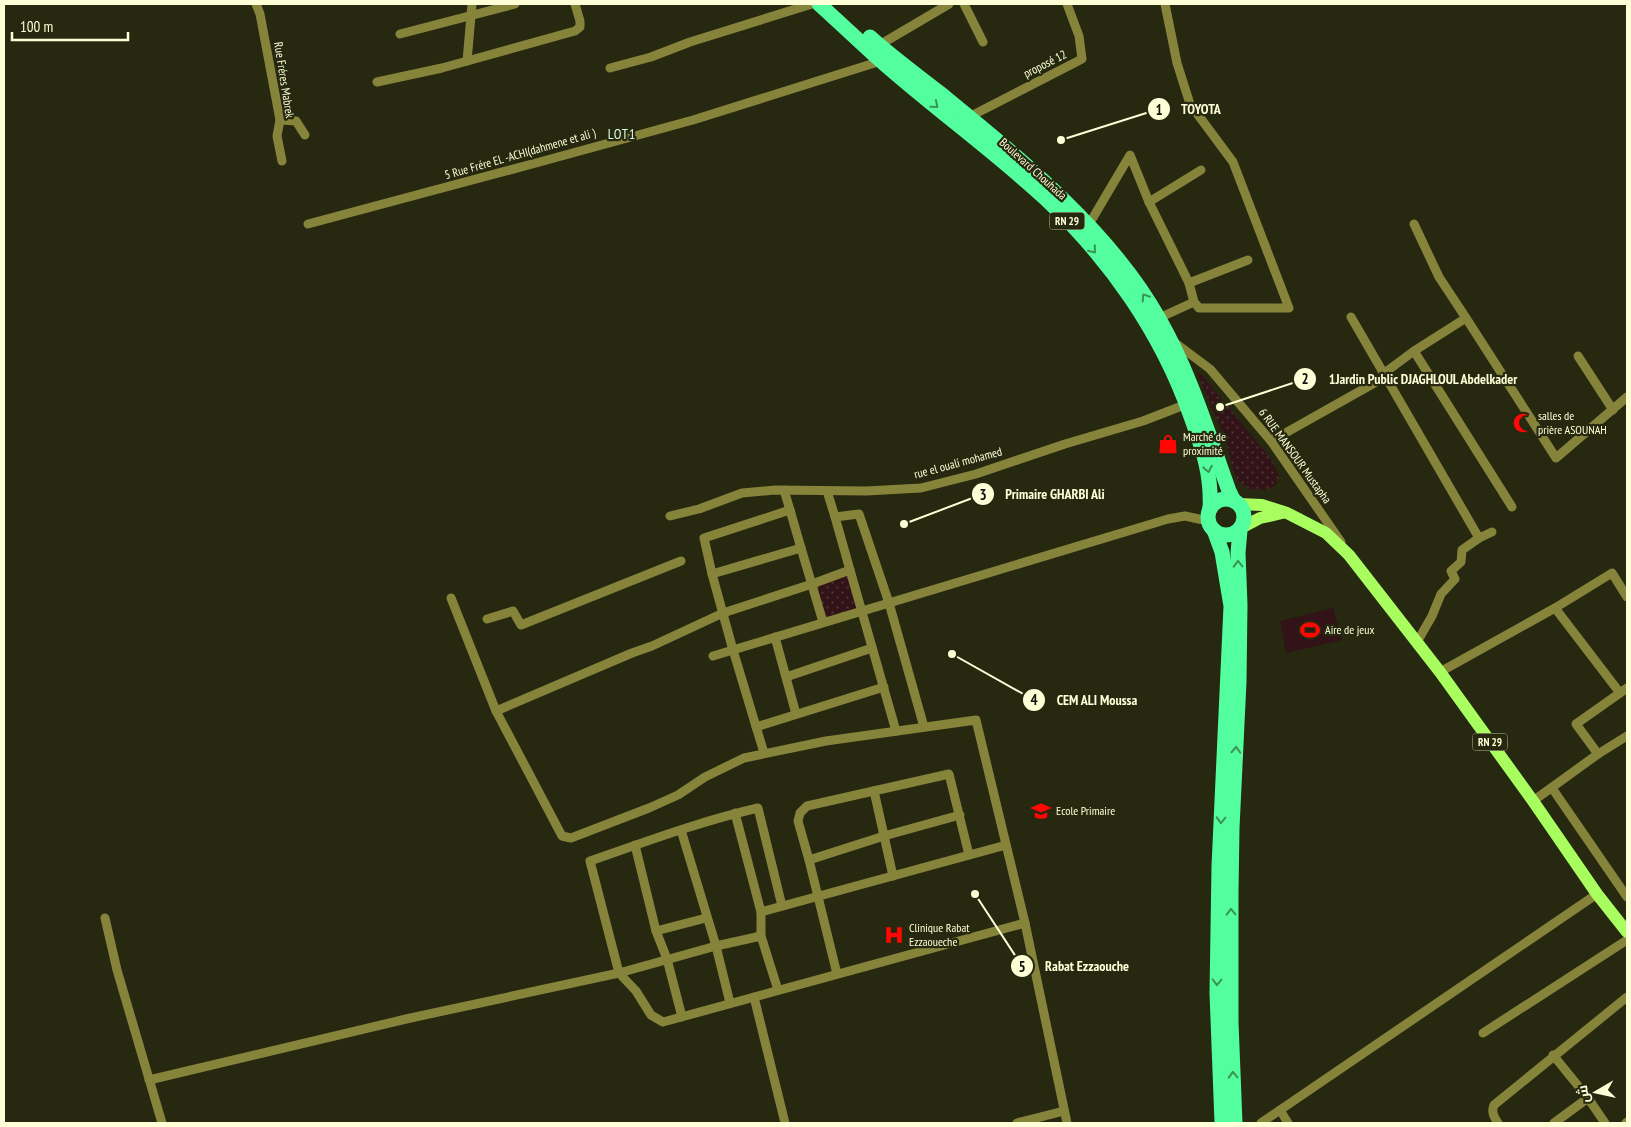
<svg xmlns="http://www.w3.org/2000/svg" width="1631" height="1127" font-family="'PT Sans Narrow',Cairo,sans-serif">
<defs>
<pattern id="grass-dots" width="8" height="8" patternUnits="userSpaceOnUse" patternTransform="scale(1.25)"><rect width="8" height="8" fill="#321317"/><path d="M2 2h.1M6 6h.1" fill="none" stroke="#513638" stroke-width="1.8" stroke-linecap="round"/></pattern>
</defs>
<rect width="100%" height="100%" fill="#262810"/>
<!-- grass -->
<g fill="url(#grass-dots)">
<path d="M1197 373 1202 375 1270 458 1279 475 1276 485 1265 490 1250 489 1238 481 1233 469 1226 440Z"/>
<path d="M848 574 858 610 824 620 815 586Z"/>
</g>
<!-- park -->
<path fill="#321317" d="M1333 608 1342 640 1286 653 1280 621Z"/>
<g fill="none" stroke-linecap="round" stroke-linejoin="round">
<!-- street -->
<g stroke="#86833b" stroke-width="9">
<path d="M256 4 260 14 280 120 277 136 282 161"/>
<path d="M964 4 983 42"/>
<path d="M400 34 515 4"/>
<path d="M876 47 949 4"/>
<path d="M467 61 472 4"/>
<path d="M610 68 651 57 690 42 812 4"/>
<path d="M377 82 442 68 575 31 580 27V21L575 4"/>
<path d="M969 117 1082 59 1079 36 1067 4"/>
<path d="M280 120 296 121 305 135"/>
<path d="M308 224 536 163 693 120 881 61"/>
<path d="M1414 224 1439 277 1466 318"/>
<path d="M1088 226 1130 155 1149 202"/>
<path d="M1189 283 1248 260"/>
<path d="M1194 302 1189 283 1149 202 1201 170"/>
<path d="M1351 317 1479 538"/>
<path d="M1159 318 1194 302 1199 308H1289L1233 162 1190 104 1177 63 1165 4"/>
<path d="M1174 342 1210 369 1271 441 1341 542"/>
<path d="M1414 351 1512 507"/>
<path d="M1578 356 1613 410"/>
<path d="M1271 441 1385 377 1387 371 1414 351 1466 318 1556 458 1627 397"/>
<path d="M784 490 790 510"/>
<path d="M827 491 835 517"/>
<path d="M670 516 699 509 742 493 775 490 866 491 921 488 976 474 1065 444 1143 421 1187 404"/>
<path d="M850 570 835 517 859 514 889 603 924 727"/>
<path d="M712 574 704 538 790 510 801 548"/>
<path d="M451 598 496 711 562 836 571 838 649 808 678 795 705 777 744 758 826 741 976 720 1025 923 1067 1123"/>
<path d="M1555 608 1620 693"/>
<path d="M487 619 513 611 521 625 681 561"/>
<path d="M775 637 796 714"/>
<path d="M1417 642 1432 616 1441 594 1455 579 1451 571 1461 562 1462 550 1479 538 1492 532"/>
<path d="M713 656 1168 519 1185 516 1208 521"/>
<path d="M1440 672 1555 608 1612 573 1627 597"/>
<path d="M786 677 872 648"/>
<path d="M496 711 632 653 652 646 723 613 812 584 850 570 896 731"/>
<path d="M756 727 884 687"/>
<path d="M764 753 733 650 712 574 801 548 823 622"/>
<path d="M1598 754 1627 736"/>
<path d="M1552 788 1627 897"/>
<path d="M874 791 893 876"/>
<path d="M1533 801 1598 754 1576 724 1627 688"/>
<path d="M735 813 761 912V936L778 990"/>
<path d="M681 830 716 946 730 1003"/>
<path d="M635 845 656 931 667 959 682 1017"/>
<path d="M809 860 798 821 800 813 807 806 949 774 969 855"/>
<path d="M782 906 758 808C701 821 645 842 590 861L619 973 636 991 651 1015 663 1022 1025 923"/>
<path d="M761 912 1006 845"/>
<path d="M105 918 117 970 162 1123"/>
<path d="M656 931 706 918"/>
<path d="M837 974 809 860 884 836 960 815"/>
<path d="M754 997 785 1123"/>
<path d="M1483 1033 1627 940"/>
<path d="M1553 1055 1588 1098 1605 1123"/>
<path d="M149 1080 406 1019 619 973 716 946 761 936"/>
<path d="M1280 1110 1288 1123"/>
<path d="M1017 1123 1064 1111"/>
<path d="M1261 1123 1597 894"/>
<path d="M1498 1123C1494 1117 1491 1112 1494 1105L1627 997"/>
<path d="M1554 1123 1588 1098"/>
<path d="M1626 1123 1627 1122"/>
</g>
<!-- primary -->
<g stroke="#a8fe5e" stroke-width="12">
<path d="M1239 504 1262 505 1287 513 1326 533 1349 555 1440 672 1533 801 1597 894 1627 932"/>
<path d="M1241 528 1260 518 1282 513"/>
</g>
<!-- highway -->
<g stroke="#52fe9d" stroke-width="15">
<path d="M819 4C840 23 860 42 880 60 934 108 993 150 1046 199 1109 258 1161 332 1190 414 1202 447 1212 474 1210 509"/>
<path d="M870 37C892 57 917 75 941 94 1018 157 1110 231 1159 319 1190 373 1208 433 1229 491L1234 501"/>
<circle cx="1226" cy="517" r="18"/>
<path d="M1214 530 1222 552 1231 606 1219 866 1217 993 1222 1123"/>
<path d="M1235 1123 1231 1022V893L1232 828 1239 682 1240 605 1238 553 1240 530"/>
</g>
</g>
<!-- one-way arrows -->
<defs><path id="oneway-chevron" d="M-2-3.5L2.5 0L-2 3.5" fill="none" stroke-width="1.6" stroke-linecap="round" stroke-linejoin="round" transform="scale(1.25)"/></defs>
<g stroke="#3c9356">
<use href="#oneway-chevron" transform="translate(935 105) rotate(40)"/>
<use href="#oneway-chevron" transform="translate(1093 250) rotate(51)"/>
<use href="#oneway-chevron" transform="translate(1145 297) rotate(-123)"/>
<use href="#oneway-chevron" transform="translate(1208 469) rotate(79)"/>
<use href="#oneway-chevron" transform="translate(1238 564) rotate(-91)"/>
<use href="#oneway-chevron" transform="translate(1236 750) rotate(-87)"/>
<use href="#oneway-chevron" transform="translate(1221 820) rotate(92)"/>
<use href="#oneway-chevron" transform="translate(1231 912) rotate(-91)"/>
<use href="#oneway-chevron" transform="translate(1217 982) rotate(91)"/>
<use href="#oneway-chevron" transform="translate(1233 1075) rotate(-92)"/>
</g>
<!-- icons -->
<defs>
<symbol id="mosque-bare" viewBox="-9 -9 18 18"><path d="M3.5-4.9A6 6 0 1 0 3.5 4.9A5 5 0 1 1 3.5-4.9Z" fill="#fe0704" stroke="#262810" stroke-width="2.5" paint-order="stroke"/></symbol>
<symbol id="shop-bare" viewBox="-9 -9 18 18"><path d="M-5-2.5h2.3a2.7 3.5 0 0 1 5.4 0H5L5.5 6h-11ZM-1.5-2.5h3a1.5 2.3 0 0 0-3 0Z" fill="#fe0704" stroke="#262810" stroke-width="2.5" paint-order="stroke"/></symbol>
<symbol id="stadium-bare" viewBox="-9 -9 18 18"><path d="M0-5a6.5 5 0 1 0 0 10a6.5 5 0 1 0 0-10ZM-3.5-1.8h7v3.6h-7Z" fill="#fe0704" stroke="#262810" stroke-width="2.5" paint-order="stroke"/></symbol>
<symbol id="school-bare" viewBox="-9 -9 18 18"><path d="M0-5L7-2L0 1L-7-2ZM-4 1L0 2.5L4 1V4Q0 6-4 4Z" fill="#fe0704" stroke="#262810" stroke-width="2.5" paint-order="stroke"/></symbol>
<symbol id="hospital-bare" viewBox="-9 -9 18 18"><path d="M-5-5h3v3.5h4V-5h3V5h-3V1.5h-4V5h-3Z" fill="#fe0704" stroke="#262810" stroke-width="2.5" paint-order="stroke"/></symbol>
</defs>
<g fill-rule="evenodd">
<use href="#mosque-bare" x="1509" y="409" width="28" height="28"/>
<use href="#shop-bare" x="1154" y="430" width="28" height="28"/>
<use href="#stadium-bare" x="1296" y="616" width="28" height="28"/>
<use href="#school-bare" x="1027" y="797" width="28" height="28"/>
<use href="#hospital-bare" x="880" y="921" width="28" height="28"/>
</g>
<g text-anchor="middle" stroke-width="4.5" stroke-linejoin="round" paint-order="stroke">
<!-- shield labels -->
<g fill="#262810" stroke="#bdbe9b" stroke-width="1">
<rect x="1049.5" y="212.5" width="35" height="17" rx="4"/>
<rect x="1472.5" y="733.5" width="35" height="17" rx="4"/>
</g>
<g font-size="11" font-weight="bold" fill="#feffd7">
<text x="1067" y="225">RN 29</text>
<text x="1490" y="746">RN 29</text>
</g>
<!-- street labels -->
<g font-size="12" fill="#feffd7" stroke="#262810">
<text transform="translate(1045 64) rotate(-27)" y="4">proposé 12</text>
<text transform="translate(284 80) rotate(81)" y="4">Rue Fréres Mabrek</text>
<text transform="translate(520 154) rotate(-16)" y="4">5 Rue Frére EL -ACHI(dahmene et ali )</text>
<text transform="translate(1033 169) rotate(42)" y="4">Boulevard Chouhada</text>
<text transform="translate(1295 456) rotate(54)" y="4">6 RUE MANSOUR Mustapha</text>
<text transform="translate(958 463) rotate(-15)" y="4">rue el ouali mohamed</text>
</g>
<!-- poi labels -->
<g font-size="12" fill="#feffd7" stroke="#262810" text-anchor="start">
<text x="1538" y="420">salles de<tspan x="1538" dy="14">prière ASOUNAH</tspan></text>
<text x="1183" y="441">Marché de<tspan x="1183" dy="14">proximité</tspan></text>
<text x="1325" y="634">Aire de jeux</text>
<text x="1056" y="815">Ecole Primaire</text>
<text x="909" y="932">Clinique Rabat<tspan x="909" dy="14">Ezzaoueche</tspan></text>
</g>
<!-- neighbourhood labels -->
<g font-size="14" letter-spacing="1" fill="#d9ffe3" stroke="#262810">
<text x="622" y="139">LOT1</text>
</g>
</g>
<!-- callouts -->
<path fill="none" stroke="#feffd7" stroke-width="2" d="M1061 140L1159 109M1220 407L1305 379M904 524L983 494M952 654L1034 700M975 894L1022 966"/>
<g fill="#feffd7" stroke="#262810" stroke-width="2">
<circle cx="1061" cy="140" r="5"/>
<circle cx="1220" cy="407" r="5"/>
<circle cx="904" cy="524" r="5"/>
<circle cx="952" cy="654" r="5"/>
<circle cx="975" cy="894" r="5"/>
<circle cx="1159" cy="109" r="12"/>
<circle cx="1305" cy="379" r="12"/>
<circle cx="983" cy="494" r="12"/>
<circle cx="1034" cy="700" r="12"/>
<circle cx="1022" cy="966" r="12"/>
</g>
<g font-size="15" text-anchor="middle" font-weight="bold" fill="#111">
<text x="1159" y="115">1</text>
<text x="1305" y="384">2</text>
<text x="983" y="500">3</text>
<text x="1034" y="705">4</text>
<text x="1022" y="972">5</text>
</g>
<g font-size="14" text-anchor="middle" font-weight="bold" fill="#feffd7" stroke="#262810" stroke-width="4.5" stroke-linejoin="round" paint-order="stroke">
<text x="1201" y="114">TOYOTA</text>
<text x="1423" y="384">1Jardin Public DJAGHLOUL Abdelkader</text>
<text x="1055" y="499">Primaire GHARBI Ali</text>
<text x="1097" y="705">CEM ALI Moussa</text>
<text x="1087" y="971">Rabat Ezzaouche</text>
</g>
<!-- border -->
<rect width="1631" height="1127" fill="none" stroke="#feffd7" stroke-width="10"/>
<!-- north arrow -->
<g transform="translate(1596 1092) rotate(261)" stroke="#262810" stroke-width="4" paint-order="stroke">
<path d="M0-4L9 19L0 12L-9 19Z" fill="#feffd7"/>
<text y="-8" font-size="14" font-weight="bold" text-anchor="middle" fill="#feffd7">ش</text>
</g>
<!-- scale -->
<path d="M12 32v8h116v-8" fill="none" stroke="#feffd7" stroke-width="2.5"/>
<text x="20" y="32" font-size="15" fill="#feffd7" stroke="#262810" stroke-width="4" paint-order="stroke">100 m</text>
</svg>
